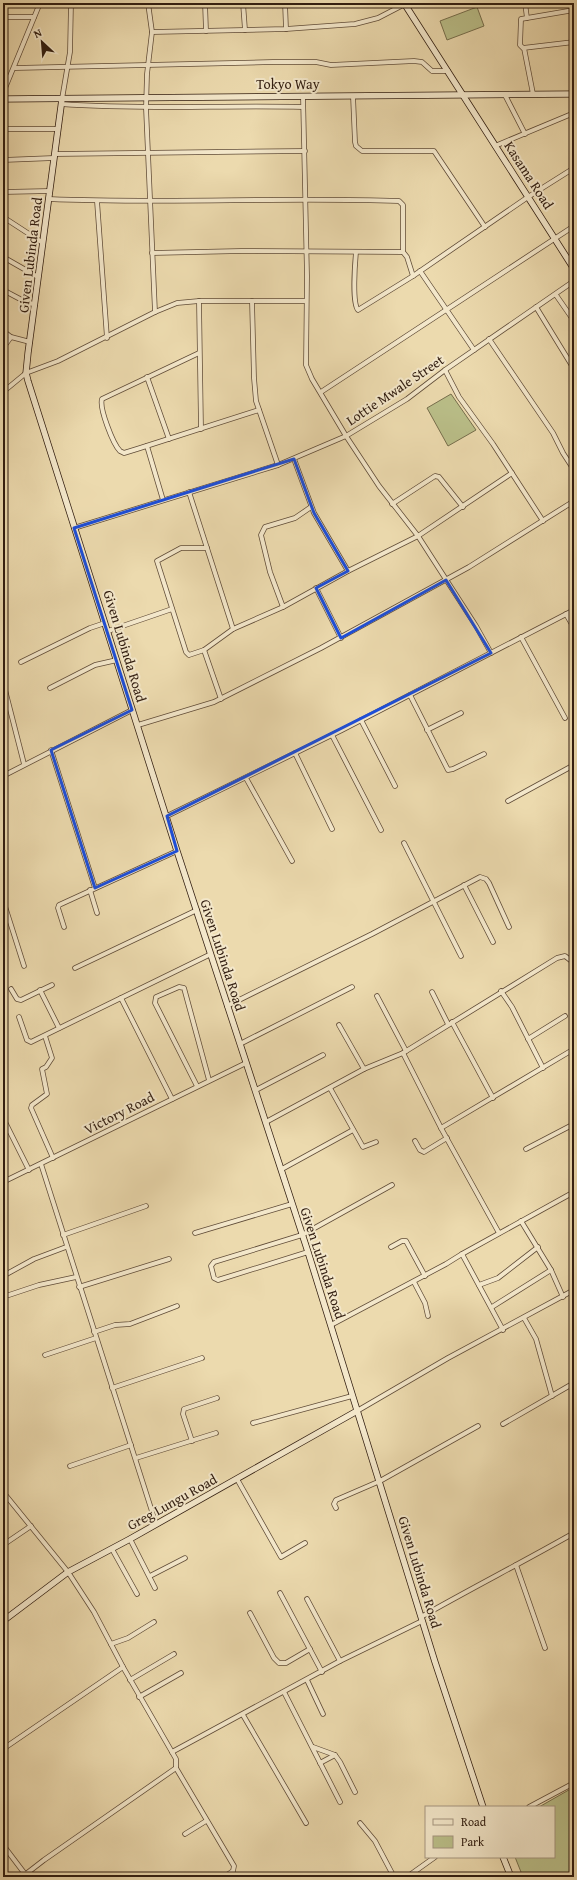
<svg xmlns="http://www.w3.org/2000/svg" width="577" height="1880" font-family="'Gentium Book Plus',serif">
<rect width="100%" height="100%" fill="#ecdaae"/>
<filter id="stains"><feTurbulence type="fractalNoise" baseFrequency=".005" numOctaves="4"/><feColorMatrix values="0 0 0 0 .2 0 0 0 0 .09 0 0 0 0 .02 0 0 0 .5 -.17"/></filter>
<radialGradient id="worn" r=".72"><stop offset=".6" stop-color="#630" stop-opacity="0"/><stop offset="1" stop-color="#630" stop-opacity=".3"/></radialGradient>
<!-- green -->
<g fill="#babf89" stroke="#766e4c">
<path d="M477 7 484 26 447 40 440 21Z"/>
<path d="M451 394 476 430 448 446 427 408Z"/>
<path d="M574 1787V1877H523L515 1857H554V1807H539Z"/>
</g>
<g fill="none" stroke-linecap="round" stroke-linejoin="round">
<defs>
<g id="street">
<path d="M148 3 152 32 147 74 146 108 155 312"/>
<path d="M205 3 206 31"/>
<path d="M243 3 245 30"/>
<path d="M285 3 286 29"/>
<path d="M525 3 527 18"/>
<path d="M574 10 521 19 520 45 523 48 574 42"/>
<path d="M3 17H34"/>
<path d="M152 32 286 29 355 24 378 18 405 4"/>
<path d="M524 48 533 94"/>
<path d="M15 68 273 62H316L331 65 414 61 422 62 432 71H448"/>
<path d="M3 93 40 3"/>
<path d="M505 95 525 134"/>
<path d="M303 96 307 276 306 365 312 379 346 436 379 486 418 536 476 626 491 653"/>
<path d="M353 96 355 142 356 146 362 151H434L485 227"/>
<path d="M62 99 70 52 71 3"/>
<path d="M61 104C142 110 223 105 303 107"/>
<path d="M3 129H58"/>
<path d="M495 146 574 113"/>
<path d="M55 154 305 151"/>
<path d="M3 160 54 158"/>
<path d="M3 192 50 191"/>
<path d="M49 199C166 204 282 197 399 201L403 205V252L407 257 413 276"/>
<path d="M97 201 107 338"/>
<path d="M3 217 43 243"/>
<path d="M356 252C355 263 352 303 358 310L413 276 528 197 574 168"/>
<path d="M152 253 241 251 403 252"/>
<path d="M3 257 38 277"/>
<path d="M420 271 474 350"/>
<path d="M3 290 20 299 35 305"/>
<path d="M556 295 574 321"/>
<path d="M199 301 201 429"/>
<path d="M252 301 254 378 256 401 278 465"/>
<path d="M536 307 574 369"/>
<path d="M3 331 11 337 30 342"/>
<path d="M489 339 553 433 563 453 574 470"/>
<path d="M3 348 11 337"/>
<path d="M199 353 102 399C99 408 113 444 120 451L124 453 137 449 259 410"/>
<path d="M445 370 459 397 493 444 543 521"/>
<path d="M147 377 169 439"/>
<path d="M3 392 26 373 58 361 155 312 177 303 199 301H306"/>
<path d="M321 392 574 226"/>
<path d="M147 446 163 500"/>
<path d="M294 459 314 513 348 571"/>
<path d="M189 492 233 629"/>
<path d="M392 504 435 476 439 477 463 507"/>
<path d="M74 528 278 465 346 436 407 399 445 370 574 281"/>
<path d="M207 548H181L157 561 186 652 189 655 204 650 233 629 283 607 348 571 418 536 512 473"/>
<path d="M316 588 341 638"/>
<path d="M283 607 270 572 261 535 265 527 295 518 311 507"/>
<path d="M566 614 574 628"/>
<path d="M108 631 172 609"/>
<path d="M521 637 565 718"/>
<path d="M204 650 221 699"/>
<path d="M21 662 90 628 105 623"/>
<path d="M3 682 24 764"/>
<path d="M50 688 95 665 117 660"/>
<path d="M410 695 448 770 453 769 484 754"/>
<path d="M361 720 395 786"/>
<path d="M138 725 214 702 321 648 469 567 574 501"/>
<path d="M427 730 461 713"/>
<path d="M332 735 381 830"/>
<path d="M51 750 95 888"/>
<path d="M295 753 332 829"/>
<path d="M3 776 132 710"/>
<path d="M246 778 292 861"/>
<path d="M508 801 574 765"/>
<path d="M167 816 342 730 574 610"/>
<path d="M404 843 461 956"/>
<path d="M464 885 493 942"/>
<path d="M90 890 97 913"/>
<path d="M3 900 24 966"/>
<path d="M64 927 58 908 59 905 177 851"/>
<path d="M75 968 197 910"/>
<path d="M11 989 17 999 21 1000 52 985"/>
<path d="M40 990 59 1028"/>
<path d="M501 991 512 1007 543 1068"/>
<path d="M432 992 448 1024"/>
<path d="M377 996 406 1051"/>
<path d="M121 998 172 1099"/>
<path d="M227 1006 372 934 480 877 486 879 489 883 509 927"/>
<path d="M19 1017 27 1040 31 1042 211 954"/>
<path d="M452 1022 493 1098"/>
<path d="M339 1025 364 1069"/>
<path d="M45 1036 52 1058 46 1067 42 1069 47 1094 32 1105 31 1108 53 1158"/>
<path d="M528 1039 565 1016"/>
<path d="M240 1044 352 987"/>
<path d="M403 1053 441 1128 499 1233"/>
<path d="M197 1086 155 1003 156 997 179 987 184 988 209 1080"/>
<path d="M330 1088 363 1147 376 1142"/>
<path d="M256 1090 323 1055"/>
<path d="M3 1118 29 1170"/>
<path d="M266 1122 364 1069 403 1053 557 958 565 956 574 963"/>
<path d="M441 1128 574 1049"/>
<path d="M415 1141 420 1150 424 1152 447 1138"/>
<path d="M526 1149 574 1124"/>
<path d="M41 1164 156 1524"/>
<path d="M282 1169 353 1130"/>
<path d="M3 1182 246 1063"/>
<path d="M521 1221 551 1270 563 1297"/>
<path d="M195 1233 292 1204"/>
<path d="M63 1235 146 1206"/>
<path d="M391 1247 402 1241H406L425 1276"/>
<path d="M308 1252 218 1280 214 1278 211 1266 214 1262 302 1235 392 1185"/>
<path d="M462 1254 503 1330"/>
<path d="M3 1276 34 1259 66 1247"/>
<path d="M414 1282 425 1303 428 1316"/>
<path d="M479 1285 498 1278 538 1247"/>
<path d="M79 1287 169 1259"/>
<path d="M3 1297 39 1285 76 1277"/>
<path d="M492 1307 551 1270"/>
<path d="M524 1318 536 1339 552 1396"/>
<path d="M331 1325 446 1264 462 1254 574 1192"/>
<path d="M94 1332 115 1325 130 1324 177 1306"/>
<path d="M45 1355 96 1338"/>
<path d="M112 1388 202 1358"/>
<path d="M357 1411 448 1358 574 1290"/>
<path d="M253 1423 352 1396"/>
<path d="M503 1424 574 1383"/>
<path d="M192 1441 183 1414 184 1409 217 1398"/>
<path d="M136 1458 216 1433"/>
<path d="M70 1466 131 1445"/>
<path d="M237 1479 281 1557 305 1543"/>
<path d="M3 1492 68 1572 94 1612 123 1667 176 1759V1768L234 1866 233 1871 224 1877"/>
<path d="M336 1508 334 1504 336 1500 380 1481 478 1426"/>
<path d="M130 1539 155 1588"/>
<path d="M3 1545 31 1526"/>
<path d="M112 1549 137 1594"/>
<path d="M516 1565 545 1648"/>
<path d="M150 1576 185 1558"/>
<path d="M280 1593 322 1672"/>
<path d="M307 1599 340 1661"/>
<path d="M250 1613 274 1658 279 1663H286L310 1649"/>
<path d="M421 1617C472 1588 523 1562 574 1533"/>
<path d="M111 1644 128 1638 154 1622"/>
<path d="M130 1680 174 1654"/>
<path d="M307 1680 323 1714"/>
<path d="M284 1692 340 1802"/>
<path d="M139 1697 181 1673"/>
<path d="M243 1715 306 1823"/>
<path d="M313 1747 335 1755 340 1762 355 1792"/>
<path d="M3 1749 123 1667"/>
<path d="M172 1752 340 1661 422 1621"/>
<path d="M320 1763 335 1755"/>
<path d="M529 1807 574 1783"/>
<path d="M360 1823 375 1841 394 1877"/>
<path d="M185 1834 206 1821"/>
<path d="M3 1845 25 1874"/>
<path d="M22 1877 44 1860 176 1768"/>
<path d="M407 1877 435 1857"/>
</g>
<g id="secondary">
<path d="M404 3 574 269"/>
<path d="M3 99 574 94"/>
<path d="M62 99 28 353 26 373 28 381 177 851 308 1252 435 1662 483 1807"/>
<path d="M3 1621 68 1572 130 1539 357 1411"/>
<path d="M503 1857 511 1877"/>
</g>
</defs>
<!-- street casing -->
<use href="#street" stroke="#604c38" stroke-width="5.5"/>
<!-- secondary casing -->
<use href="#secondary" stroke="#311d10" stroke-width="7"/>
<!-- street -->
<use href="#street" stroke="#f3e7ca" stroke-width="4"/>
<!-- secondary -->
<use href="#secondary" stroke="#f3e7ca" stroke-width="5.5"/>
</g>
<!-- marked area -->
<path fill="none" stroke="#1d4ed8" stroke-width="3" stroke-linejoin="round" d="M294 459 314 513 348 571 316 588 341 638 446 580 491 653 167 816 177 851 95 888 51 750 132 710 74 528Z"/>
<g text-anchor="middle" stroke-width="4" stroke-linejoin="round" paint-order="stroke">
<!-- street labels -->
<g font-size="14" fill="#311d10" stroke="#f3e7ca">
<text x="288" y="89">Tokyo Way</text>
<text transform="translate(529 175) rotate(57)" y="5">Kasama Road</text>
<text transform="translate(30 255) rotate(-83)" y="5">Given Lubinda Road</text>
<text transform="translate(395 390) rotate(-34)" y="5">Lottie Mwale Street</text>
<text transform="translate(125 646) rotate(73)" y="5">Given Lubinda Road</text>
<text transform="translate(223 955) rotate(72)" y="5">Given Lubinda Road</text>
<text transform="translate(119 1113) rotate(-27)" y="5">Victory Road</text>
<text transform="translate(323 1263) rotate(72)" y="5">Given Lubinda Road</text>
<text transform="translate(172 1502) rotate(-29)" y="5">Greg Lungu Road</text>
<text transform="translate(420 1572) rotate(73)" y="5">Given Lubinda Road</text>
</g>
</g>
<!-- margin -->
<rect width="577" height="1880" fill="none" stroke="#ecdaae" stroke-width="16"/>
<rect x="4" y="4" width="569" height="1872" fill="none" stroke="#311d10" stroke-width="2"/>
<rect x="8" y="8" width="561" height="1864" fill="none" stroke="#311d10"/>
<!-- legend -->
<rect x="425" y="1806" width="130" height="52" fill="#f3e7ca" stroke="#a59680"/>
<rect x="433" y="1819" width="20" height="6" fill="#f3e7ca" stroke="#a59680"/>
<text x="461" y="1826" font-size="12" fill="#311d10">Road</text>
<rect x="433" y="1836" width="20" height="12" fill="#babf89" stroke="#a59680"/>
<text x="461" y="1846" font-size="12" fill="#311d10">Park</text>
<!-- north arrow -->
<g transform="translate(42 42) rotate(334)" stroke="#f3e7ca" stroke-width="3" paint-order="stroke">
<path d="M0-3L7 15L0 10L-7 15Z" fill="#311d10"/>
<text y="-6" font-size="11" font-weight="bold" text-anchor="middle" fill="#311d10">N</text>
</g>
<rect width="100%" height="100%" filter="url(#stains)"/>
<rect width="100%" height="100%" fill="url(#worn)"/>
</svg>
